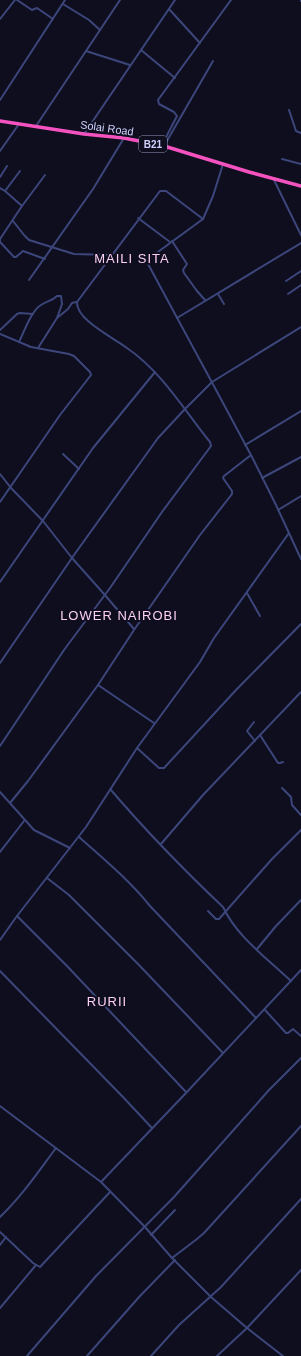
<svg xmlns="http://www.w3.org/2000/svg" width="301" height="1356" font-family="Helvetica,sans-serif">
<rect width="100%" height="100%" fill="#0e0e1f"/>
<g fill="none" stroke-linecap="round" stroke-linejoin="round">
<!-- street -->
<g stroke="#3c467a" stroke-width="2">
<path d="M17 0 32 10 37 8 53 19"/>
<path d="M301 0V1"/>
<path d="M63 4 89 20 100 30"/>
<path d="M169 9 200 43"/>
<path d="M0 19 15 0"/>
<path d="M141 50 175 78"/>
<path d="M86 51 130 65"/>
<path d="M0 100 65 0"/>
<path d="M289 110 296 131 301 133"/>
<path d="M36 126 120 0"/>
<path d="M84 134 175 0"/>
<path d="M162 145 177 116 174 112 159 104 158 100 231 0"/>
<path d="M164 146 213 61"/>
<path d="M0 151 19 124"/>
<path d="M282 159 301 164"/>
<path d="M223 164 213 196 203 219 151 257 148 260V264L215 388 252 457 276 505 301 559"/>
<path d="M0 177 7 166"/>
<path d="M274 180 301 235"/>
<path d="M0 188 5 191 22 206"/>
<path d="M5 191 20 171"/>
<path d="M138 218 170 242"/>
<path d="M13 221 24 235 29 240 74 254 112 255"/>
<path d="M172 241 187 264 183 270 184 273 197 291 205 300"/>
<path d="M45 259 23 251 16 257H14L0 242V239L22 206 45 175"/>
<path d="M29 280 93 189 124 138"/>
<path d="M286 281 301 271"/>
<path d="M218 294 224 304"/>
<path d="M288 294 301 285"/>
<path d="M177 318 301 243"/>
<path d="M0 330 17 314 20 313 33 314"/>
<path d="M0 334 31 347 69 354 74 356 90 372 91 375 60 415 0 502"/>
<path d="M19 342C24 332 31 311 41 305 47 301 52 301 57 296H61L62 304 57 318"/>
<path d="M38 348 57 318 68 309 72 303 76 302"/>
<path d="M245 445 301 411"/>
<path d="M63 454 79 469"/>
<path d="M0 474 11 488 43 521 72 558 104 594 134 629"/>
<path d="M262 478 301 457"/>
<path d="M278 510 301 496"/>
<path d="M0 582 93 448 155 372"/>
<path d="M247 593 260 616"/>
<path d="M0 663 74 555 158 438 185 409 212 382 301 327"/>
<path d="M98 685 154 723"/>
<path d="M254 722 247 731 255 741"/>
<path d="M260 735 278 763H280L283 762"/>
<path d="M0 746 64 650 110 588 162 512 211 446 210 442C184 410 162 372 127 348 114 338 76 320 77 302L160 191H166L203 219"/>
<path d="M137 748 159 768H164L236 690 301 624"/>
<path d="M282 788 291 797 292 805 301 815"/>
<path d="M111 790C146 831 184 870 223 907 237 937 267 958 291 981"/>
<path d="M0 792 34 830 70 848"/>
<path d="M10 803 28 781 98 685 134 630 200 535 232 494V491L223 478 224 476 251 455"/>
<path d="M79 837C104 859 129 880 150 906L256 1018"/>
<path d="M161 844 203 795 301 692"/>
<path d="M0 852 24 821"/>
<path d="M47 878 69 895 138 964 223 1053"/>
<path d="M208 911 216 919H219L272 859 301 830"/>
<path d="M17 916 67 966 186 1092"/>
<path d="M0 940 17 916 86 827 137 748 200 662 214 638 289 533"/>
<path d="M257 949 276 926 301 900"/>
<path d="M0 971 122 1096 152 1128"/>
<path d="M265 1010 286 1033H288L293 1029 301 1036"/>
<path d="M0 1106 101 1182 145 1227 172 1258 211 1297 247 1328 283 1356"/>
<path d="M101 1182 185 1094 301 970"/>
<path d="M0 1217C22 1196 38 1172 56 1148"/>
<path d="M0 1232 33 1263 40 1267 110 1192"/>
<path d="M151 1235 175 1210"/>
<path d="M0 1245 6 1237"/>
<path d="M172 1258 197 1239 204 1233 301 1126"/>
<path d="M0 1308 36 1265"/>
<path d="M27 1356 96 1276 174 1197 269 1090 301 1058"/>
<path d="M87 1356 140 1296 175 1260"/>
<path d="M151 1356 179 1325 221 1287 301 1199"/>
<path d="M217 1356 247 1328 301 1270"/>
</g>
<!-- highway -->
<path stroke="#f352bf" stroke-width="3.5" d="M0 121 84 134 124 138 164 146 249 172 301 186"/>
</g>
<g text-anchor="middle" stroke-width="4" stroke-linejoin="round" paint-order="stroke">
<!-- shield labels -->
<rect fill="#0e0e1f" stroke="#9597ba" stroke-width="1" x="139" y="136" width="28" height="16" rx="3"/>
<g font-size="10" font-weight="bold" fill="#cfd2fc">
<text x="153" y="148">B21</text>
</g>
<!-- street labels -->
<g font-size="11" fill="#cfd2fc" stroke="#0e0e1f">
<text transform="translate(107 128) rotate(8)" y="4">Solai Road</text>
</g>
<!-- quarter labels -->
<g font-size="13" letter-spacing="1" fill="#fcd0f4" stroke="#0e0e1f">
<text x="132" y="263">MAILI SITA</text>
<text x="119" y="620">LOWER NAIROBI</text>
<text x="107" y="1006">RURII</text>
</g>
</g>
</svg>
